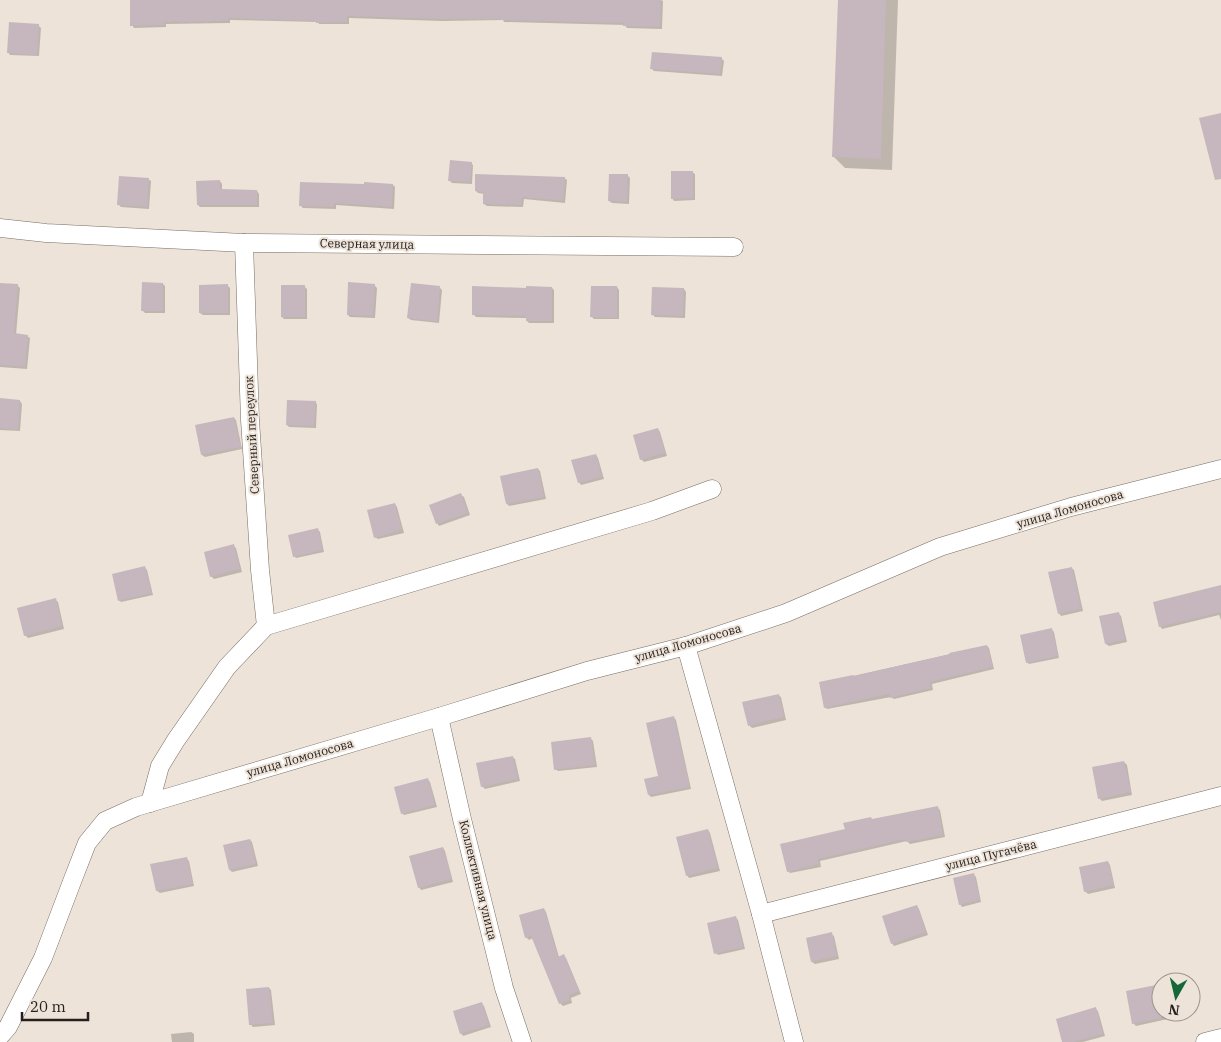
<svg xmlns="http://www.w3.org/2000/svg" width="1221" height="1042" font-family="'IBM Plex Serif',serif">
<rect width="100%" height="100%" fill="#eee3d9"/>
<!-- shadow -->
<g fill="#0003">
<path d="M131 0H661L663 1 662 29 627 28 625 25 504 22 503 20 442 21 349 18V24H319L318 22 230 20V23L166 24V27L134 28 132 25Z"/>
<path d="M839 0H898L892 170 845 168 833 156Z"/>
<path d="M38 25 41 28 39 56 10 55 8 52Z"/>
<path d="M721 58 724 61 722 76 654 71 652 69Z"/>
<path d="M471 163 473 165 472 184 452 183 450 181Z"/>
<path d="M692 172 695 174V200L674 201 672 198Z"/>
<path d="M627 175 630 178 629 204 612 203 609 201Z"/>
<path d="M564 178 567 180 565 203 524 199 523 207 487 206 484 204 485 194 478 193 476 191Z"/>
<path d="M148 179 151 181 149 209 121 207 119 205Z"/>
<path d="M220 181 222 184V190L257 191 259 194V207H200L198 205Z"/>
<path d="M393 185 395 187 394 209 336 205V209L303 208 301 206Z"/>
<path d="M0 284 17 285 20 288 16 335 27 336 30 338 27 369 0 367Z"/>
<path d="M163 284 165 286V313H145L143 311Z"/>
<path d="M227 285 230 288V315H203L200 313Z"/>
<path d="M374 285 377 288 375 318 350 317 348 315Z"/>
<path d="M304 286 307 289V319H284L282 317Z"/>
<path d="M617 287 619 290V319H594L592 317Z"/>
<path d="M440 288 442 290 439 323 411 320 408 318Z"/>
<path d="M552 288 554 290V323H529L527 321V318L476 317 473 314 527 289Z"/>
<path d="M684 289 686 292 685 318 655 317 652 314Z"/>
<path d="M0 400 20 401 22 404 20 431 0 430Z"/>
<path d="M315 402 317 404 316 428 289 427 287 425Z"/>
<path d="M234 418 236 420 242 449 205 457 202 455 196 426Z"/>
<path d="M658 429 660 432 667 456 644 462 641 459Z"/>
<path d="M596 455 598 458 604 479 581 485 579 482Z"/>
<path d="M538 469 540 471 546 499 509 506 507 504Z"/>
<path d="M461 495 464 497 470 515 439 526 437 523Z"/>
<path d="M395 504 397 507 404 533 378 539 375 537Z"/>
<path d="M317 529 320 532 324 552 296 558 294 556Z"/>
<path d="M233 546 236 548 242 572 214 579 211 576Z"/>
<path d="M145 568 147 570 153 595 121 602 119 600Z"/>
<path d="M1071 568 1074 570 1083 611 1061 616 1059 613Z"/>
<path d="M1221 586V620L1219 615 1162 629 1160 626Z"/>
<path d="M55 600 58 602 64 629 28 638 25 635Z"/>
<path d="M1118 613 1121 616 1127 642 1109 646 1106 644 1100 617Z"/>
<path d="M1051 629 1054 632 1059 658 1029 664 1027 662Z"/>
<path d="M987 646 989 648 994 669 932 684 933 690 894 699 891 697 827 709 825 707 853 676Z"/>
<path d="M778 695 781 697 786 720 752 728 749 725Z"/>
<path d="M674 718 676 720 691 789 651 797 649 795 660 777Z"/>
<path d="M591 739 593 741 597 767 558 771 555 769Z"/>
<path d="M512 757 515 759 520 781 485 789 482 786Z"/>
<path d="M1124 762 1127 765 1132 795 1102 801 1099 798Z"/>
<path d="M428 780 430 782 437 807 404 815 402 813Z"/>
<path d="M937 807 940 810 945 837 910 844 907 841 820 861 821 867 790 873 788 871 846 830 873 820Z"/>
<path d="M708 830 710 833 720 871 689 878 687 875Z"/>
<path d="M250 840 252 842 258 866 232 872 230 870 225 846Z"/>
<path d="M443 848 445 851 453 882 421 890 419 887Z"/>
<path d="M186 858 189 861 194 886 160 893 157 891Z"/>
<path d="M1108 862 1110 865 1115 888 1088 894 1085 891Z"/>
<path d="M973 874 976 877 981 902 962 907 960 904Z"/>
<path d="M917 906 919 909 928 935 894 946 892 943Z"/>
<path d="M544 909 546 912 559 957 563 956 566 958 581 994 571 998 572 1003 563 1006 560 1003 533 938 529 940 526 937Z"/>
<path d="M736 918 738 920 745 949 718 955 716 953Z"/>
<path d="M831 934 834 936 839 959 815 964 812 962Z"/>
<path d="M1161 986V1012H1176L1177 1017 1136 1026 1133 1023Z"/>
<path d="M269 988 271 990 275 1025 253 1027 250 1024Z"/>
<path d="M482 1004 484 1006 491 1027 463 1036 461 1033Z"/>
<path d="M1095 1009 1098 1011 1105 1036 1083 1042H1063Z"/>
<path d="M191 1032 194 1034V1042H172L171 1034Z"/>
</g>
<!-- building -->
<g fill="#c5b7bd">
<path d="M130 0H661L660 27 623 26V23L501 20V19H439L347 16V22L316 23V21L228 18V21L164 22V25L130 26Z"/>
<path d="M838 0H886L881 159 832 157Z"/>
<path d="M9 22 39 24 37 55 7 53Z"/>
<path d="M652 52 722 57 720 74 650 69Z"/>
<path d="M1221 113V179L1215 180 1199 118Z"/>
<path d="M450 160 472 162 470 182 448 181Z"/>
<path d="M671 171H693V198L671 199Z"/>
<path d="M475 174 565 177 563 201 522 197 521 205 483 204V192L475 191Z"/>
<path d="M609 174H628L627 202 608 201Z"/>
<path d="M119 176 149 178 147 207 117 205Z"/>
<path d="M220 180V189L257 190V205H197L196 181Z"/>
<path d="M300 182 364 184V182L393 184 392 207 334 203V207L299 206Z"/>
<path d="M142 282 163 283V311H141Z"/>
<path d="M348 282 375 284 373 316 347 315Z"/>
<path d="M0 283 18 284 14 333 28 335 25 367 0 365Z"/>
<path d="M411 283 440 286 437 322 407 318Z"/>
<path d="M228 284V313H199V285Z"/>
<rect x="281" y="285" width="24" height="32"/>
<path d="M472 286 526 288V286L552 287V321H526V316L472 315Z"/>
<path d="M591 286H617V318L590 317Z"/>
<path d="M652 287 684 288 683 316 651 315Z"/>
<path d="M0 398 20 400 18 430 0 428Z"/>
<path d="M287 400 316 401 314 426 286 425Z"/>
<path d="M234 417 241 447 201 455 195 425Z"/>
<path d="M658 428 665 453 640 460 633 435Z"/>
<path d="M596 454 602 477 578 483 571 460Z"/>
<path d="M538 468 544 497 506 504 500 476Z"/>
<path d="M461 493 468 513 436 524 429 505Z"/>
<path d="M395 503 402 530 374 538 367 510Z"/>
<path d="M318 528 323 550 293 557 288 535Z"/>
<path d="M234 544 240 569 210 577 204 552Z"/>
<path d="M145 566 152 593 118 601 112 574Z"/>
<path d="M1072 567 1081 609 1058 614 1048 572Z"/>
<path d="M1221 585V612L1159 627 1153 602Z"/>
<path d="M56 598 62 626 24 636 17 608Z"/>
<path d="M1119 612 1125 640 1105 644 1099 616Z"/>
<path d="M1052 628 1058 656 1026 663 1020 635Z"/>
<path d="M987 645 993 667 930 682 931 688 890 698 889 694 824 708 819 682 853 675 854 676 950 654 949 653Z"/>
<path d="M779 694 784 717 748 726 742 702Z"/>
<path d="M674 716 690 787 648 795 644 779 658 776 646 723Z"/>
<path d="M591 737 595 765 554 770 551 742Z"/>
<path d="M513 756 518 779 481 787 476 763Z"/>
<path d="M1124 761 1131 792 1098 799 1092 767Z"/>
<path d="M428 778 435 805 401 814 394 787Z"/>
<path d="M938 806 943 835 906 842 905 839 818 859 819 864 787 872 780 844 845 829 843 823 871 817 872 819Z"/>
<path d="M708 829 718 868 686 876 676 837Z"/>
<path d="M250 839 256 864 229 870 223 845Z"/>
<path d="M443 847 452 879 418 888 409 856Z"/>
<path d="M187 857 193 884 156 891 150 864Z"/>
<path d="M1108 861 1114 885 1084 892 1079 867Z"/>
<path d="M974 873 980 900 959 905 953 878Z"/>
<path d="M917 905 926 932 891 944 882 916Z"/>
<path d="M544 908 558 957 564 954 579 991 569 995 570 1000 559 1004 531 936 525 938 519 915Z"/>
<path d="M736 916 743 947 714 954 707 923Z"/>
<path d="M832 932 837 956 811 962 806 938Z"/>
<path d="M1161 984V1018L1132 1024 1126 991Z"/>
<path d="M269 987 273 1023 249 1025 246 989Z"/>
<path d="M482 1002 489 1025 460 1034 453 1011Z"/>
<path d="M1096 1007 1103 1034 1073 1042H1062L1056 1019Z"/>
</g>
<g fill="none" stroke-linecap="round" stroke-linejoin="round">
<defs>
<g id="minor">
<path d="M0 228 46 233 244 243 734 247"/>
<path d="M244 243 250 420 260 570 266 626"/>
<path d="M686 646 761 914 794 1042"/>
<path d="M439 717 462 819 504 988 522 1042"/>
<path d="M150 803 160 766 176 740 227 667 266 626 652 511 712 489"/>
<path d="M761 914 1221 796"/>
<path d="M0 1036 8 1027 43 958 73 879 87 843 105 821 136 807 439 717 587 671 686 646 786 613 940 547 1071 507 1221 469"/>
<path d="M1205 1042 1221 1038"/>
</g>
</defs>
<!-- minor casing -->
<use href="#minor" stroke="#766d64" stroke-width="19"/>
<!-- minor -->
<use href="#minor" stroke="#fff" stroke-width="18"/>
</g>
<g text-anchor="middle" stroke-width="4" stroke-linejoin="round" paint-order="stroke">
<!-- street labels -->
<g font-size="12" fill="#24201d" stroke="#eee3d9">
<text transform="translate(367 244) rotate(1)" y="4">Северная улица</text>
<text transform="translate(252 435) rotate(-93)" y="4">Северный переулок</text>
<text transform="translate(1070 509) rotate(-16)" y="4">улица Ломоносова</text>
<text transform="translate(688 643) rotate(-16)" y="4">улица Ломоносова</text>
<text transform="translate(300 758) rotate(-16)" y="4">улица Ломоносова</text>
<text transform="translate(991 855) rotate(-14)" y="4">улица Пугачёва</text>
<text transform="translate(478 880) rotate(76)" y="4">Коллективная улица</text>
</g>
</g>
<!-- north arrow -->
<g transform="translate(1176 997) rotate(188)"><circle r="24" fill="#eee3d9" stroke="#9d958e"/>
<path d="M0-4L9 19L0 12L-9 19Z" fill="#166839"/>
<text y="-8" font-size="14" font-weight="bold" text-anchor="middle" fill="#24201d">N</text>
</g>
<!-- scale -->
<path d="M22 1012v8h66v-8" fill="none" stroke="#24201d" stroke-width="2.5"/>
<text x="30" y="1012" font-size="15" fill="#24201d" stroke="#eee3d9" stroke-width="4" paint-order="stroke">20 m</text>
</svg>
